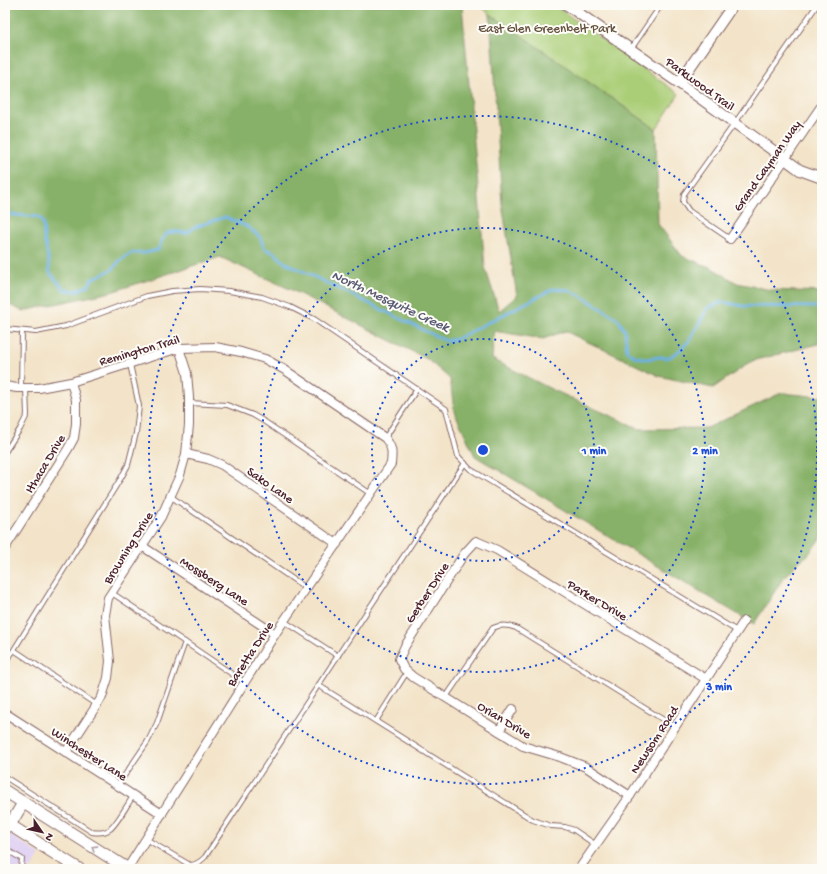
<svg xmlns="http://www.w3.org/2000/svg" width="827" height="874" font-family="'Gochi Hand',sans-serif">
<rect width="100%" height="100%" fill="#fdfcf7"/>
<filter id="ink" filterUnits="userSpaceOnUse"><feTurbulence type="fractalNoise" baseFrequency=".025" numOctaves="2"/><feDisplacementMap in="SourceGraphic" scale="8" xChannelSelector="R" yChannelSelector="G"/><feConvolveMatrix kernelMatrix="1 2 1 2 8 2 1 2 1" color-interpolation-filters="sRGB"/></filter>
<filter id="wash" filterUnits="userSpaceOnUse"><feTurbulence type="fractalNoise" baseFrequency=".012" numOctaves="4" result="noise"/><feDisplacementMap in="SourceGraphic" scale="16" xChannelSelector="R" yChannelSelector="G"/><feGaussianBlur stdDeviation="0.9" result="paint"/><feColorMatrix in="noise" values="0 0 0 0 0 0 0 0 0 0 0 0 0 0 0 0 0 1.4 0 .05"/><feComposite in="paint" operator="in"/></filter>
<g filter="url(#wash)">
<rect width="100%" height="100%" fill="#f3e4c9"/>
<!-- built -->
<path fill="#e2d4f3" d="M5 831 40 855 31 869H5Z"/>
<!-- green -->
<path fill="#aace77" stroke="#7a7651" d="M479 5H554L679 94 656 129 490 14Z"/>
<!-- forest -->
<path fill="#87b168" stroke="#68684a" d="M5 5H462L485 267 499 311 517 296 502 204 490 14 656 129 658 224 682 256 712 268 737 283 771 290 822 292V343L752 361 713 388 659 376 565 331 543 339 494 331 492 359 551 389 640 429 707 428 781 393 822 397V536L808 555 801 560 784 577 754 624 475 456 454 411 450 379 427 359 294 291 220 257 111 292 23 311 5 303Z"/>
<g fill="none" stroke-linecap="round" stroke-linejoin="round">
<!-- stream -->
<path stroke="#6cb1e2" stroke-width="3" d="M5 214 39 217 43 223 44 239 48 257 50 273 65 290 76 291 88 286 92 279 113 269 119 261 131 253H145L158 250C165 231 166 230 187 233L195 227 225 217 248 227 260 237 264 248 276 254 284 262 446 341 456 339 553 289 569 290 583 297 618 319 625 331 627 351 634 356 646 359 659 357 668 358 679 351 689 341 708 308 722 302 743 306 818 307 822 304"/>
</g>
</g>
<g filter="url(#ink)">
<g fill="none" stroke-linecap="round" stroke-linejoin="round">
<defs>
<g id="service">
<path d="M631 49 661 5"/>
<path d="M730 239 689 211 683 202 684 194 735 123 817 5"/>
<path d="M5 329 36 332 66 326 147 296 172 291 200 289 229 291 262 297 290 307 314 319 446 409 458 456 470 469 737 631"/>
<path d="M21 388 22 331"/>
<path d="M189 403 227 405 253 415 265 422 371 494"/>
<path d="M385 438 417 389"/>
<path d="M5 452 20 429 27 415 26 388"/>
<path d="M170 496 306 588"/>
<path d="M112 593 244 682"/>
<path d="M284 621 338 656"/>
<path d="M14 650 97 705"/>
<path d="M5 664 121 478 128 465 136 433 139 406 130 364"/>
<path d="M318 685 533 820 551 826 565 827 574 830 596 845"/>
<path d="M446 697 493 628C501 624 508 625 516 628L675 727"/>
<path d="M376 721 407 672"/>
<path d="M5 777 92 832C98 833 105 833 110 829 117 824 128 803 134 795"/>
<path d="M118 785 148 741 157 723 185 642"/>
<path d="M5 833 9 825"/>
<path d="M146 839 190 865C196 865 200 862 205 857L465 463"/>
<path d="M5 849 22 859 21 867 19 869"/>
</g>
<g id="minor">
<path d="M730 239 822 105"/>
<path d="M5 386 17 388H39L71 382 179 348 215 347 241 352 265 359 285 370 385 438C393 448 392 453 391 464L275 634 127 869"/>
<path d="M186 454 208 459 222 465 337 544"/>
<path d="M142 546 275 634"/>
<path d="M5 548 68 449 74 438 76 424V400L71 382"/>
<path d="M5 713 162 814"/>
<path d="M499 731 513 709"/>
<path d="M66 752 102 697 108 678 110 661 105 615 108 598 161 517 180 475 186 454 189 425V397L187 373 179 348"/>
<path d="M630 796 586 767 560 757 523 746 413 677 404 669 399 659 405 646 464 554 476 541 497 550 706 679"/>
<path d="M579 869 630 796 744 621"/>
</g>
<g id="tertiary">
<path d="M567 5 679 83 785 159 800 170 822 178"/>
<path d="M679 83 733 5"/>
</g>
<g id="secondary">
<path d="M5 791 128 869"/>
<path d="M5 822 79 869"/>
<path d="M10 825 23 803"/>
</g>
</defs>
<!-- service casing -->
<use href="#service" stroke="#856462" stroke-width="6"/>
<!-- minor casing -->
<use href="#minor" stroke="#856462" stroke-width="10"/>
<!-- tertiary casing -->
<use href="#tertiary" stroke="#856462" stroke-width="12"/>
<!-- secondary casing -->
<use href="#secondary" stroke="#856462" stroke-width="13"/>
<!-- service -->
<use href="#service" stroke="#fff" stroke-width="4"/>
<!-- minor -->
<use href="#minor" stroke="#fff" stroke-width="8"/>
<!-- tertiary -->
<use href="#tertiary" stroke="#fff" stroke-width="10"/>
<!-- secondary -->
<use href="#secondary" stroke="#fff" stroke-width="11"/>
</g>
<!-- one-way arrows -->
<defs><path id="oneway-chevron" d="M-2-3.5L2.5 0L-2 3.5" fill="none" stroke-width="1.6" stroke-linecap="round" stroke-linejoin="round"/></defs>
<use stroke="#ae9aa0" href="#oneway-chevron" transform="translate(94 848) rotate(-148)"/>
</g>
<!-- distance rings -->
<g fill="none" stroke="#1d4ed8" stroke-width="2" stroke-dasharray="2 4">
<circle cx="483" cy="450" r="111"/>
<circle cx="483" cy="450" r="222"/>
<circle cx="483" cy="450" r="334"/>
</g>
<g text-anchor="middle" stroke-width="4" stroke-linejoin="round" paint-order="stroke">
<!-- park labels -->
<g font-size="13" fill="#675442" stroke="#fdfcf7">
<text x="547" y="32">East Glen Greenbelt Park</text>
</g>
<!-- street labels -->
<g font-size="13" fill="#4a1f2b" stroke="#fdfcf7">
<text transform="translate(701 83) rotate(36)" y="5">Parkwood Trail</text>
<text transform="translate(766 165) rotate(-55)" y="5">Grand Cayman Way</text>
<text transform="translate(139 349) rotate(-16)" y="5">Remington Trail</text>
<text transform="translate(44 463) rotate(-59)" y="5">Ithaca Drive</text>
<text transform="translate(271 484) rotate(35)" y="5">Sako Lane</text>
<text transform="translate(127 547) rotate(-58)" y="5">Browning Drive</text>
<text transform="translate(215 580) rotate(33)" y="5">Mossberg Lane</text>
<text transform="translate(426 592) rotate(-57)" y="5">Gerber Drive</text>
<text transform="translate(598 599) rotate(31)" y="5">Parker Drive</text>
<text transform="translate(249 653) rotate(-57)" y="5">Baretta Drive</text>
<text transform="translate(505 719) rotate(31)" y="5">Orian Drive</text>
<text transform="translate(653 739) rotate(-57)" y="5">Newsom Road</text>
<text transform="translate(90 753) rotate(33)" y="5">Winchester Lane</text>
</g>
<!-- water labels -->
<g font-size="14" font-style="italic" fill="#585974" stroke="#fdfcf7">
<text transform="translate(391 300) rotate(25)" y="5">North Mesquite Creek</text>
</g>
</g>
<circle cx="483" cy="450" r="6" fill="#1d4ed8" stroke="#fdfcf7" stroke-width="2"/>
<g font-size="12" text-anchor="middle" font-weight="bold" fill="#1d4ed8" stroke="#fdfcf7" stroke-width="4" stroke-linejoin="round" paint-order="stroke">
<text x="594" y="454">1 min</text>
<text x="705" y="454">2 min</text>
<text x="719" y="690">3 min</text>
</g>
<!-- margin -->
<rect width="827" height="874" fill="none" stroke="#fdfcf7" stroke-width="20"/>
<!-- north arrow -->
<g transform="translate(42 832) rotate(124)" stroke="#fdfcf7" stroke-width="3" paint-order="stroke">
<path d="M0-3L7 15L0 10L-7 15Z" fill="#4a1f2b"/>
<text y="-6" font-size="11" font-weight="bold" text-anchor="middle" fill="#4a1f2b">N</text>
</g>
</svg>
